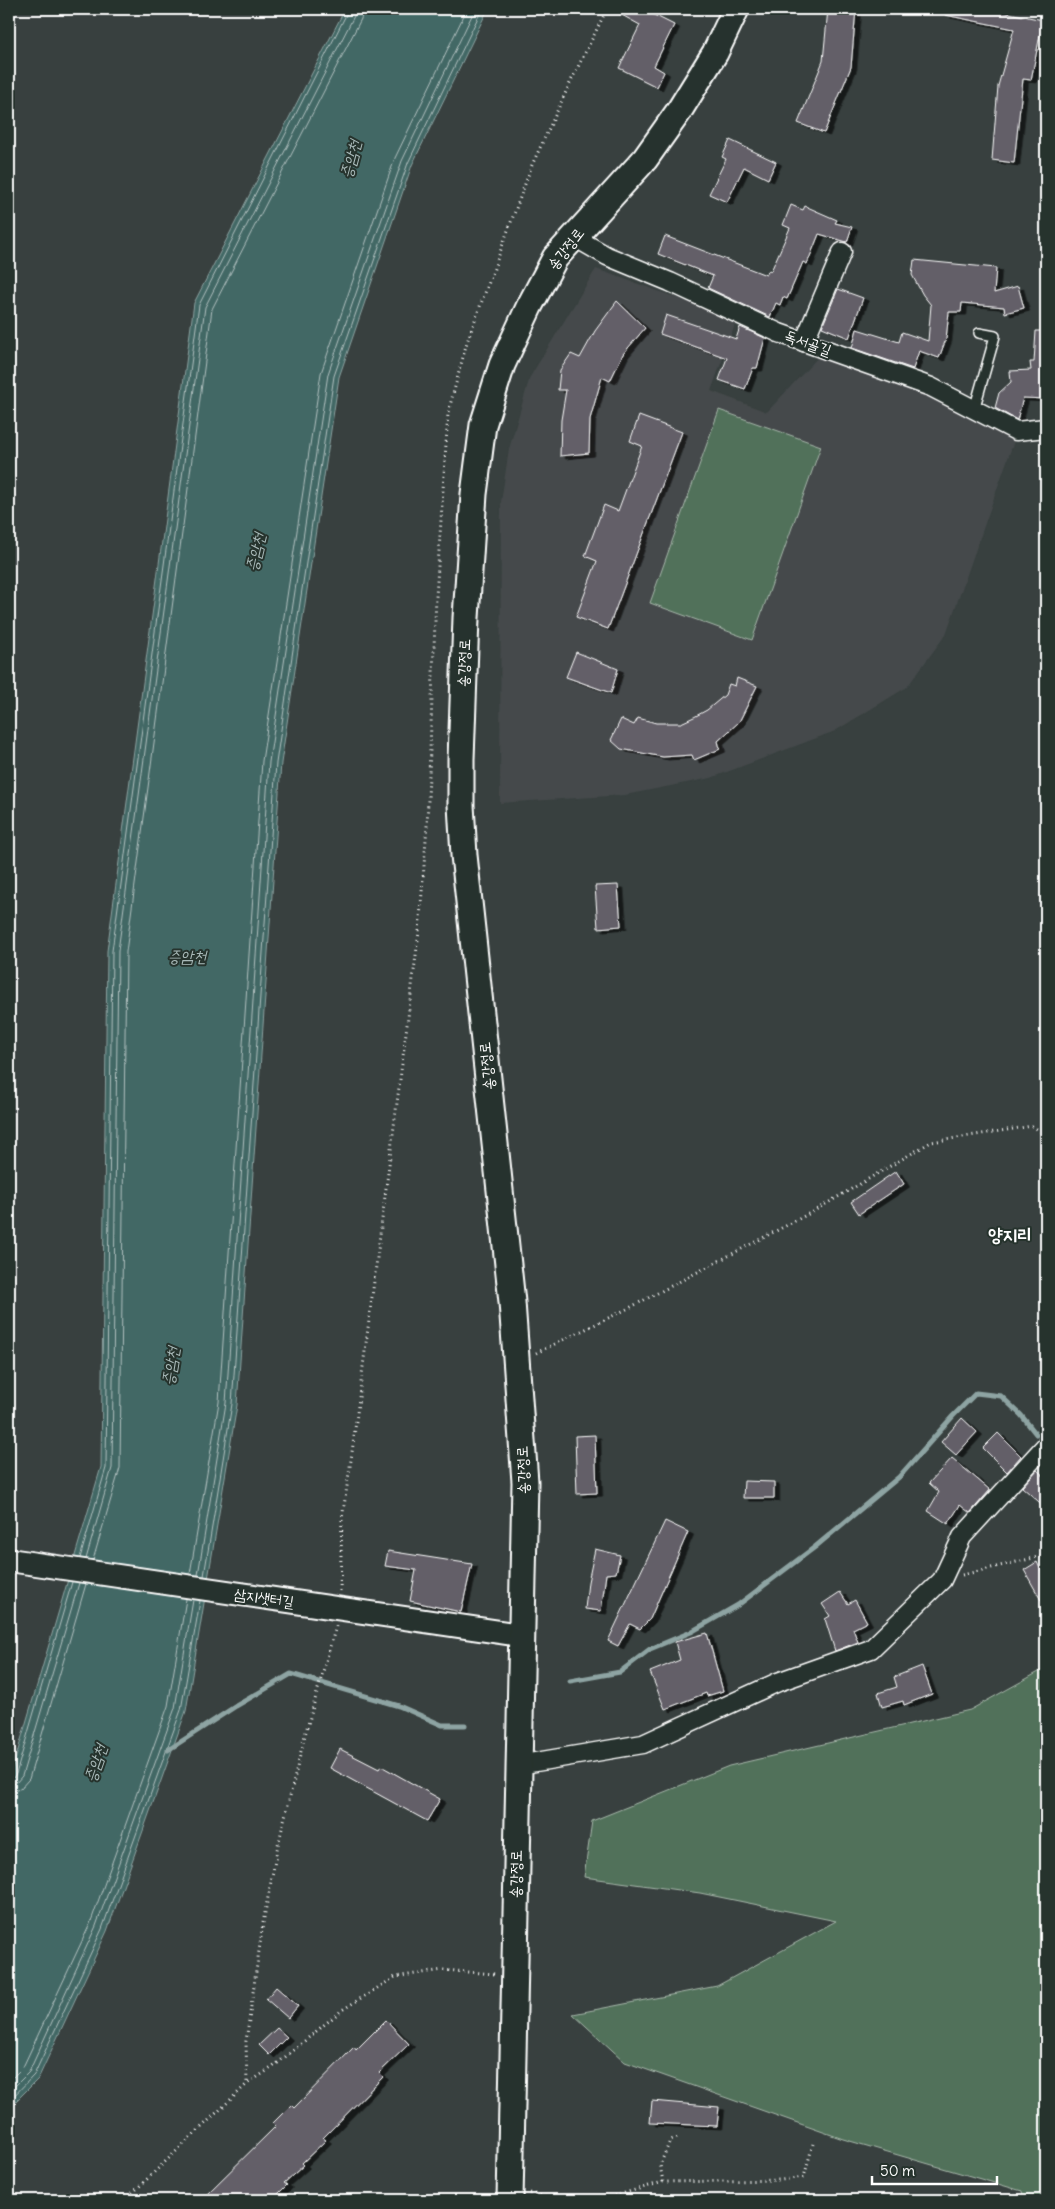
<svg xmlns="http://www.w3.org/2000/svg" width="1055" height="2209" font-family="Delius,'Poor Story',sans-serif">
<defs>
<filter id="shadow"><feDropShadow dx="5.5" dy="3" stdDeviation="0" flood-color="#0009"/></filter>
</defs>
<rect width="100%" height="100%" fill="#38403f"/>
<filter id="ink" filterUnits="userSpaceOnUse"><feTurbulence type="fractalNoise" baseFrequency=".02" numOctaves="2"/><feDisplacementMap in="SourceGraphic" scale="10" xChannelSelector="R" yChannelSelector="G"/><feConvolveMatrix kernelMatrix="1 2 1 2 8 2 1 2 1" color-interpolation-filters="sRGB"/></filter>
<g filter="url(#ink)">
<!-- built -->
<path fill="#45494b" d="M596 269 737 319 711 391 767 412 821 354 925 394 1014 441 946 634 907 687 835 731 711 778 625 795 500 803 501 502 509 449 530 377Z"/>
<!-- green -->
<g fill="#51715a" stroke="#a8b8ac">
<path d="M719 410 821 446 752 640 650 603Z"/>
<path d="M1046 1668V2200H1024L1022 2191 843 2139 625 2062 573 2014 717 1986 836 1921 700 1893 584 1877 592 1821 729 1766 970 1710Z"/>
</g>
<!-- water -->
<path fill="#426765" stroke="#8ea4a3" d="M345 9H488L412 165 339 377 281 763 237 1405 186 1711 107 1931 38 2079 9 2108V1781L101 1467 107 951 194 303Z"/>
<g fill="none" stroke-linecap="round" stroke-linejoin="round">
<!-- shore -->
<g stroke="#b3c2c1" stroke-width="1">
<path d="M80 1558 106 1468 112 951 199 305 349 9"/>
<path d="M86 1559 112 1468 118 951 205 307 354 16 355 9"/>
<path d="M93 1560 120 1468 126 952 212 309 361 19 363 9"/>
<path d="M190 1574 219 1402 262 761 321 373 395 158 467 9"/>
<path d="M198 1575 226 1403 269 762 328 374 402 161 475 9"/>
<path d="M204 1576 232 1404 276 763 334 376 408 163 482 9"/>
<path d="M9 1779 13 1778 16 1774 72 1582"/>
<path d="M9 1785 16 1783 22 1776 79 1583"/>
<path d="M9 1792 20 1789 29 1779 86 1584"/>
<path d="M9 2081 23 2067 90 1924 168 1706 186 1599"/>
<path d="M9 2092 29 2072 96 1926 175 1708 193 1600"/>
<path d="M9 2101 34 2075 102 1929 181 1710 200 1601"/>
</g>
<!-- stream -->
<g stroke="#8ea4a3" stroke-width="5">
<path d="M570 1681 620 1672 650 1649 691 1632 738 1605 815 1547 899 1477 953 1416 976 1393 1001 1396 1021 1415 1036 1434"/>
<path d="M168 1750 236 1706 291 1674 399 1706 442 1725H465"/>
</g>
</g>
<!-- building -->
<g fill="#635e68" stroke="#fff" filter="url(#shadow)">
<path d="M611 9H642L674 25 654 66 664 72 657 87 619 68 640 25Z"/>
<path d="M828 9H856L851 67 824 133 798 123 823 61Z"/>
<path d="M945 9H989L1043 20 1031 80 1023 79 1014 163 992 160 998 86 1014 29 945 15Z"/>
<path d="M730 140 776 162 768 179 744 167 727 202 709 194 726 159 722 157Z"/>
<path d="M791 205 803 210 805 206 837 220 835 223 852 227 847 242 819 234 807 264 803 262 787 299 783 297 780 305 776 303 770 317 708 288 713 276 658 254 665 236 766 275 769 270 771 271 790 228 783 225Z"/>
<path d="M914 260 996 268 994 293 1018 286 1024 308 1005 313 1004 307 962 303 961 312H949L946 339 939 358 919 351 913 369 852 348 857 329 899 342 902 332 928 341 931 305 923 295 912 275Z"/>
<path d="M838 289 863 298 849 338 822 327Z"/>
<path d="M617 301 645 328 623 354 610 381 602 377 590 419 589 453 560 456 561 420 566 390H558L560 370 571 354 580 358 595 331Z"/>
<path d="M666 315 736 339 740 327 765 338 757 368H753L745 389 719 380 727 358 660 334Z"/>
<path d="M1036 331H1046V399L1023 398 1017 420 995 408 999 393 1011 382 1010 371 1031 370 1030 362H1034Z"/>
<path d="M639 416 682 432 608 629 576 617 597 561 585 556 604 505 618 511 642 446 630 441Z"/>
<path d="M576 652 618 669 611 693 566 677Z"/>
<path d="M737 678 757 686 739 722 718 741 720 749 694 760 692 755 663 757 621 749 611 740 621 719 634 725 638 718 656 723H681L694 717 707 710 725 695 729 684 735 686Z"/>
<path d="M618 885 621 926 598 928 595 886Z"/>
<path d="M896 1171 904 1184 859 1214 851 1202Z"/>
<path d="M962 1418 977 1432 956 1455 941 1442Z"/>
<path d="M998 1433 1021 1456 1007 1472 983 1448Z"/>
<path d="M595 1435 597 1493 577 1494 575 1436Z"/>
<path d="M952 1458 990 1490 970 1513 960 1505 948 1524 928 1511 939 1492 929 1483Z"/>
<path d="M1037 1470 1046 1478V1508L1022 1487Z"/>
<path d="M744 1481 774 1482V1498H743Z"/>
<path d="M665 1521 688 1532 650 1619 640 1629 630 1624 618 1646 608 1641Z"/>
<path d="M595 1549 620 1555 616 1573 606 1574 601 1611 585 1609 588 1582Z"/>
<path d="M388 1551 472 1564 461 1612 410 1601 416 1570 385 1566Z"/>
<path d="M1037 1562 1046 1581V1609L1024 1570Z"/>
<path d="M840 1592 848 1604 855 1600 867 1622 853 1629 858 1642 835 1651 825 1619 830 1616 822 1604Z"/>
<path d="M707 1633 723 1691 707 1696 706 1693 665 1709 650 1672 680 1660 675 1642Z"/>
<path d="M922 1666 932 1694 904 1705 903 1701 882 1707 878 1693 897 1687 894 1677Z"/>
<path d="M340 1749 379 1769 381 1766 440 1799 427 1821 330 1768Z"/>
<path d="M276 1987 298 2006 288 2018 266 1999Z"/>
<path d="M386 2020 409 2044 379 2073 383 2077 323 2138 326 2140 302 2163 304 2165 284 2183 287 2185 272 2200H201L276 2126 273 2123 291 2105 294 2108 354 2047 356 2050Z"/>
<path d="M277 2028 287 2037 269 2055 259 2045Z"/>
<path d="M652 2101 719 2107 717 2126 650 2123Z"/>
</g>
<g fill="none" stroke-linecap="round" stroke-linejoin="round">
<defs>
<path id="service" d="M974 410 995 336 979 333"/>
<g id="minor">
<path d="M574 237 607 256 670 282 779 333 931 387 1016 431 1046 428"/>
<path d="M804 342 842 252"/>
<path d="M518 1765 643 1744 778 1682 871 1649 942 1580 962 1537 1046 1445"/>
</g>
<path id="tertiary" d="M9 1560 520 1635"/>
<path id="secondary" d="M510 2200 525 1482 512 1302 464 855 461 805V759L466 618 474 494 483 425 502 365 529 307 555 258 645 159 679 111 715 53 736 9"/>
</defs>
<!-- service casing -->
<use href="#service" stroke="#fff" stroke-width="12"/>
<!-- minor casing -->
<use href="#minor" stroke="#fff" stroke-width="21"/>
<!-- tertiary casing -->
<use href="#tertiary" stroke="#fff" stroke-width="26"/>
<!-- secondary casing -->
<use href="#secondary" stroke="#fff" stroke-width="29"/>
<!-- path -->
<g stroke="#fff" stroke-width="3" stroke-dasharray="1 4" stroke-linecap="butt">
<path d="M536 1353 629 1308 814 1211 931 1142 1032 1126 1046 1135"/>
<path d="M962 1575 1046 1555"/>
<path d="M340 1591 342 1519 351 1460 419 932 427 826 436 597 448 413 467 342 532 165 572 79 607 9"/>
<path d="M336 1626 305 1735 278 1845 263 1923 246 2041 247 2084 273 2067 342 2010 395 1977 443 1970 495 1974"/>
<path d="M663 2182 660 2165 670 2141 681 2137"/>
<path d="M530 2193 558 2200"/>
<path d="M125 2200 247 2084"/>
<path d="M600 2200 663 2182 781 2180 804 2177 813 2144"/>
</g>
<!-- service -->
<use href="#service" stroke="#26332d" stroke-width="9"/>
<!-- minor -->
<use href="#minor" stroke="#26332d" stroke-width="18"/>
<!-- tertiary -->
<use href="#tertiary" stroke="#26332d" stroke-width="22"/>
<!-- secondary -->
<use href="#secondary" stroke="#26332d" stroke-width="25"/>
</g>
</g>
<g text-anchor="middle" stroke-width="4" stroke-linejoin="round" paint-order="stroke">
<!-- street labels -->
<g font-size="15" fill="#fff" stroke="#26332d">
<text transform="translate(566 249) rotate(-52)" y="5">송강정로</text>
<text transform="translate(808 343) rotate(20)" y="5">독서골길</text>
<text transform="translate(464 663) rotate(-88)" y="5">송강정로</text>
<text transform="translate(487 1066) rotate(-96)" y="5">송강정로</text>
<text transform="translate(523 1470) rotate(-92)" y="5">송강정로</text>
<text transform="translate(264 1598) rotate(8)" y="5">삼지샛터길</text>
<text transform="translate(516 1874) rotate(-89)" y="5">송강정로</text>
</g>
<!-- water labels -->
<g font-size="16" font-style="italic" fill="#aabbba" stroke="#26332d">
<text transform="translate(350 159) rotate(-75)" y="6">증암천</text>
<text transform="translate(255 552) rotate(-77)" y="6">증암천</text>
<text x="187" y="962">증암천</text>
<text transform="translate(170 1366) rotate(-81)" y="6">증암천</text>
<text transform="translate(95 1763) rotate(-71)" y="6">증암천</text>
</g>
<!-- quarter labels -->
<g font-size="18" font-weight="bold" fill="#fff" stroke="#26332d">
<text x="1010" y="1241">양지리</text>
</g>
</g>
<!-- margin -->
<rect width="1055" height="2209" fill="none" stroke="#26332d" stroke-width="30"/>
<rect x="15" y="15" width="1025" height="2179" fill="none" stroke="#fff" stroke-width="2" filter="url(#ink)"/>
<!-- scale -->
<path d="M872 2176v8h125v-8" fill="none" stroke="#ffffff" stroke-width="2.5"/>
<text x="880" y="2176" font-size="15" fill="#ffffff" stroke="#26332d" stroke-width="4" paint-order="stroke">50 m</text>
</svg>
